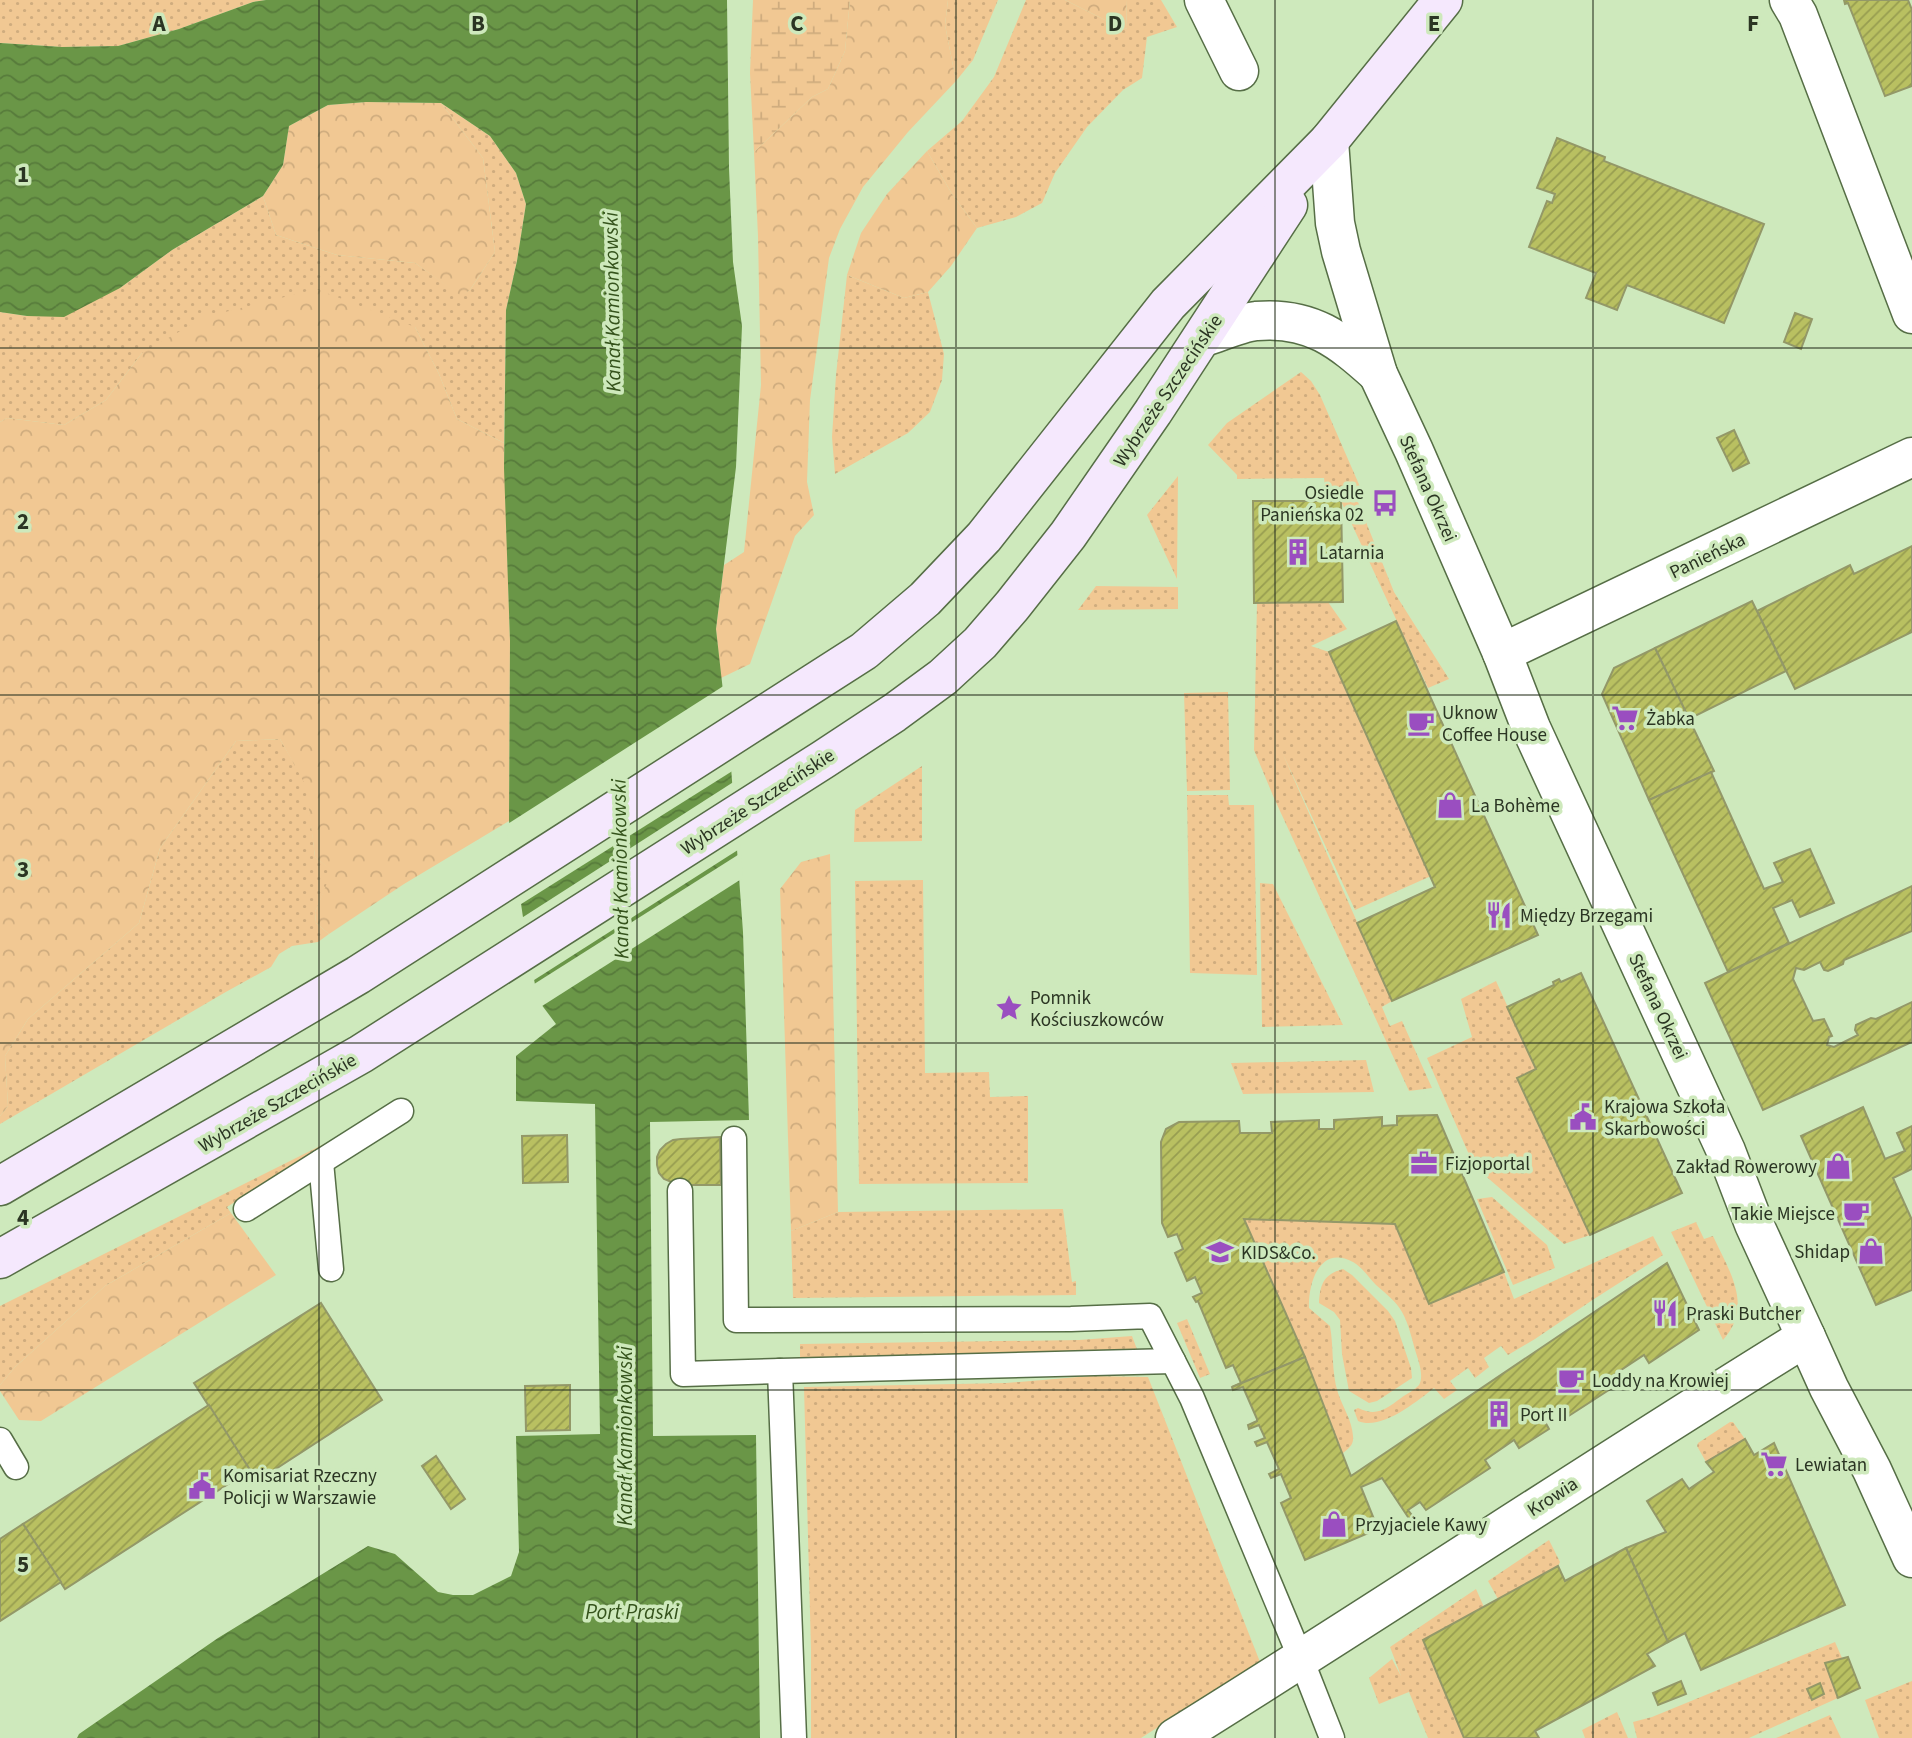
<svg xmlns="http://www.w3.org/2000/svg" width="1912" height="1738" font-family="'Source Sans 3',sans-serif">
<defs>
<pattern id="green-dots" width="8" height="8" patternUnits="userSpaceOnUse" patternTransform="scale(1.75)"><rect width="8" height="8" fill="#f1c893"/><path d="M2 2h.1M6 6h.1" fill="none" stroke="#cfac7e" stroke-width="1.8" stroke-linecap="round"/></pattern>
<pattern id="forest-crowns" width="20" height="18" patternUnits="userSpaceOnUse" patternTransform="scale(1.75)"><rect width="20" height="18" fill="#f1c893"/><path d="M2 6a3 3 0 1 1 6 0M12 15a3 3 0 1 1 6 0" fill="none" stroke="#cfac7e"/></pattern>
<pattern id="wetland-marsh" width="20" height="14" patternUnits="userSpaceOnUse" patternTransform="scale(1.75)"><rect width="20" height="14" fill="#f1c893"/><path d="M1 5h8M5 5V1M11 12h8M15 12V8" fill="none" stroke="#cfac7e"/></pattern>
<pattern id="water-waves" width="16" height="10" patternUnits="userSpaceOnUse" patternTransform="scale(1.75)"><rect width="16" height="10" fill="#6a9647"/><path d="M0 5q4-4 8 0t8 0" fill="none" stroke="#577b3b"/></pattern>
<pattern id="building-hatch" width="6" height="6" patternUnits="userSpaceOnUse" patternTransform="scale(1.75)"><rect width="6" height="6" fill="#b9c061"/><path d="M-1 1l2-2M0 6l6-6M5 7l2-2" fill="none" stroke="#979d50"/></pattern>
</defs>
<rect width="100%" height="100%" fill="#cee9bc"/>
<!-- green -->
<g fill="url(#green-dots)">
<path d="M0 0H266L253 2 179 29 118 46 62 47 0 43Z"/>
<path d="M948 0H998L973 60 956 81 945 25Z"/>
<path d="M1026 0H1065L1105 20 1127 29 1126 0H1161L1177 27 1147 37 1142 78 1123 90 1087 127 1055 173 1042 203 1016 217 977 228 952 194 927 151 962 121 994 77Z"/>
<path d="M441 103 490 136 516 173 526 204 517 261 506 310 504 443 457 419 439 374 415 327 142 353 106 400 64 425 7 418 0 422V312L27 316 120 288 172 250 263 196 276 235 337 255 415 263 461 295 470 290 495 252 483 158Z"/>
<path d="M847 275 904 298 928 292 944 354 942 380 930 412 908 433 835 474 832 437 836 375Z"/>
<path d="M1301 372 1311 381 1320 395 1361 489 1325 486 1324 478 1237 479V475L1208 445 1227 423Z"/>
<path d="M1178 476 1177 579 1147 515Z"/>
<path d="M1341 501 1358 502 1394 592 1449 679 1428 688Z"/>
<path d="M1096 586 1178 587V609L1078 610Z"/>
<path d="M1328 602 1347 629 1311 646 1329 652 1431 876 1355 910 1282 752 1392 1001 1382 1007 1390 1026 1402 1021 1432 1088 1409 1091 1274 798 1254 750 1257 603Z"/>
<path d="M1228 692 1230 790 1187 791 1184 693Z"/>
<path d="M280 739 307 786 315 857 333 871 315 912 316 923 329 934 318 942 292 946 279 954 271 967 224 993 0 1124V1116L8 1106 5 1056 28 1019 139 923 160 848 236 741Z"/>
<path d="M922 766V841L854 842 855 810Z"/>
<path d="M1187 795H1228L1229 805H1254L1257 975 1190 973Z"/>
<path d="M923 880 925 1073 989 1072 990 1097 1028 1096V1183L859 1184 855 881Z"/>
<path d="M1260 883 1273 884 1343 1025 1262 1027Z"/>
<path d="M1496 981 1536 1069 1517 1078 1590 1235 1564 1244 1474 1166 1427 1058 1472 1037 1461 999Z"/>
<path d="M1366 1060 1374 1092 1243 1094 1231 1063Z"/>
<path d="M326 1143 227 1207 231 1213 105 1286 15 1367 0 1385V1306Z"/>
<path d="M1492 1197 1547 1245 1555 1268 1513 1285 1477 1199Z"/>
<path d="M1063 1209 1072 1282 1076 1281V1295L793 1298 791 1231 838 1212Z"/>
<path d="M1244 1219 1395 1224 1429 1304 1504 1272 1514 1299 1653 1236 1663 1255 1594 1299 1535 1339 1508 1355 1501 1346 1484 1358 1489 1367 1475 1378 1468 1368 1450 1381 1457 1390 1444 1399 1434 1388C1416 1402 1381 1431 1358 1421L1354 1410 1358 1408C1377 1417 1386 1409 1401 1398 1406 1394 1415 1390 1419 1385 1424 1377 1419 1362 1416 1353 1412 1340 1409 1324 1402 1312 1396 1301 1385 1293 1376 1285 1369 1278 1362 1267 1353 1262 1320 1244 1308 1283 1309 1308L1330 1326C1334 1348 1331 1371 1338 1393 1343 1408 1352 1420 1353 1436 1354 1445 1349 1448 1342 1454Z"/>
<path d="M1696 1222 1704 1239 1713 1236C1729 1271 1754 1306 1723 1340L1671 1232Z"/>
<path d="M1343 1269 1352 1275 1388 1311 1395 1321 1411 1368 1412 1378 1377 1401 1369 1403 1349 1391 1342 1354 1340 1320 1334 1312 1319 1303C1320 1284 1324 1274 1343 1269Z"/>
<path d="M1187 1319 1210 1374 1200 1378 1177 1323Z"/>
<path d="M1132 1336 1138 1352 800 1358V1344L1079 1340Z"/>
<path d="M1090 1376 1148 1377 1260 1662 1141 1738H811V1649L804 1387 1006 1383Z"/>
<path d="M1730 1422H1733L1745 1439 1706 1462 1697 1446 1698 1443Z"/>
<path d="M1549 1540 1560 1562 1558 1566 1498 1599 1488 1581Z"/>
<path d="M1476 1589 1484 1607 1464 1738H1428L1409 1692 1379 1704 1369 1678 1392 1659 1401 1676 1390 1647Z"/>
<path d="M1835 1642 1842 1658 1825 1664 1838 1698 1749 1738H1637L1633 1722 1652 1717Z"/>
<path d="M1912 1681V1738H1879L1865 1700Z"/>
<path d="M1617 1712 1628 1738H1585L1582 1730Z"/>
<path d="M1830 1715 1841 1738H1776Z"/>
</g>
<!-- forest -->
<g fill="url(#forest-crowns)">
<path d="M850 0H948L945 25 956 81 908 132 863 187 840 229 829 258 810 400 807 482 814 515 795 536 750 664 721 678 716 629 724 565 744 552 761 385 758 236 754 152 812 97 828 89 845 51Z"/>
<path d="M1065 0H1126L1127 29 1105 20Z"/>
<path d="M366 102 441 103 483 158 495 252 470 290 461 296 415 263 337 255 276 235 263 196 283 165 289 126 328 105Z"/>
<path d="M927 151 952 194 977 228 951 266 928 292 904 298 847 275 861 233 887 194Z"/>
<path d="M316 289 415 327 439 374 457 419 504 443 510 641 509 821 404 884 329 934 316 923 315 912 332 871 315 857 306 786 280 739 236 741 160 848 139 923 28 1019 5 1056 8 1106 0 1116V422L7 418 64 425 106 400 142 353 205 317Z"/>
<path d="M830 854 838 1212 791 1231 780 889 801 862Z"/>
<path d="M231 1213 276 1275 41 1421 19 1420 0 1391V1385L15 1367 105 1286Z"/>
</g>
<!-- wetland -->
<path fill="url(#wetland-marsh)" d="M753 0H850L845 51 828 89 812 97 754 152 750 73Z"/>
<!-- water -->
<path fill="url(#water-waves)" d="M266 0H727L729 168 733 262 742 326 736 467 716 629 730 753 743 932 749 1120 650 1122 653 1436 756 1435 760 1738H77L79 1734 218 1638 368 1546 395 1554 438 1592 453 1595H473L511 1576 519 1552 516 1436 600 1434 595 1104 516 1101V1056L556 1024 538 1000 526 938 509 821 510 641 504 468 506 310 517 261 526 204 516 173 490 136 441 103 366 102 328 105 289 126 283 165 263 196 172 250 120 288 64 317 27 316 0 312V43L62 47 118 46 179 29 253 2Z"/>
<!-- pier -->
<g fill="#cee9bc">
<path d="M725 685 734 770 518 906 506 825Z"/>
<path d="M735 781 741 848 531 982 520 919Z"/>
<path d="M741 853 743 878 539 1008 535 1003 531 986Z"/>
</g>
<!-- building -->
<g fill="url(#building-hatch)" stroke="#939868" stroke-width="2">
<path d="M1844 0H1908L1912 10V86L1885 96 1848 3 1845 4Z"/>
<path d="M1557 138 1605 157 1604 161 1764 224 1724 323 1627 285 1617 310 1586 298 1596 273 1529 247 1547 201 1552 203 1555 194 1537 188Z"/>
<path d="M1795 313 1812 319 1801 349 1784 342Z"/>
<path d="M1734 430 1749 463 1733 471 1717 438Z"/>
<path d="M1253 501H1341L1343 602 1254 603Z"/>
<path d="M1912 546V632L1795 689 1757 611 1850 565 1854 574Z"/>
<path d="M1752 601 1786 671 1689 719 1655 648Z"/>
<path d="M1396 621 1538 935 1392 1001 1357 923 1435 887 1329 652Z"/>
<path d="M1655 648 1714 771 1649 800 1602 694 1614 668Z"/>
<path d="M1711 772 1764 889 1783 882 1774 863 1810 849 1834 903 1800 917 1792 900 1773 908 1789 943 1728 972 1649 800Z"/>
<path d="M1912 886V931L1844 960 1843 964 1828 971 1824 970 1820 962 1804 970 1796 968 1793 979 1813 1021 1824 1019 1832 1036 1829 1037 1827 1045 1834 1047 1858 1035 1855 1030 1856 1025 1871 1018 1876 1019 1912 1002V1042L1763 1110 1705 983Z"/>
<path d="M1581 973 1682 1193 1590 1235 1517 1078 1536 1069 1507 1007 1554 985 1553 982 1559 979 1561 982Z"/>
<path d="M1863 1107 1885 1159 1905 1151 1897 1133 1912 1126V1169L1893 1178 1912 1220V1290L1876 1305 1801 1136Z"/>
<path d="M1437 1115 1504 1272 1429 1304 1395 1224 1244 1219 1305 1357 1232 1387 1241 1383 1233 1365 1226 1368 1198 1301 1196 1302 1193 1297 1202 1293 1195 1277 1187 1281 1175 1253 1183 1249 1177 1234 1168 1237 1162 1223 1161 1142 1166 1129 1179 1122 1239 1121 1240 1133H1272L1271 1122 1319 1120V1129H1334V1120L1382 1117V1126L1397 1125V1116Z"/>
<path d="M567 1135 568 1182 523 1183 522 1136Z"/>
<path d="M720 1137 721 1185H679L664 1179 659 1173 657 1165V1157L660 1150 666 1144 673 1140 681 1139Z"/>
<path d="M1667 1263 1699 1330 1649 1363 1644 1355 1609 1378 1615 1386 1564 1419 1558 1411 1544 1420 1549 1429 1519 1448 1514 1440 1485 1460 1490 1468 1426 1510 1420 1502 1408 1510 1414 1518 1410 1520 1382 1478 1361 1487 1378 1529 1305 1560 1281 1503 1291 1498 1281 1474 1271 1478 1269 1474 1279 1469 1267 1442 1257 1446 1255 1442 1265 1438 1259 1425 1249 1429 1248 1425 1257 1421V1419L1243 1387 1233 1390 1232 1387 1305 1357 1351 1476Z"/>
<path d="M321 1303 382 1400 257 1481 194 1383Z"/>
<path d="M570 1385V1430L526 1431 525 1386Z"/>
<path d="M209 1405 250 1470 65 1589 23 1524Z"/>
<path d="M1745 1439 1754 1455 1774 1443 1845 1605 1701 1670 1685 1633 1668 1642 1626 1548 1666 1532 1647 1501 1682 1479 1689 1489 1714 1472 1706 1462Z"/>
<path d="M436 1456 465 1499 451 1509 422 1466Z"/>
<path d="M23 1524 61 1582 0 1621V1539Z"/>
<path d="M1626 1548 1668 1642 1647 1654 1655 1666 1535 1731 1539 1738H1464L1423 1640 1558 1566 1565 1581Z"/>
<path d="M1848 1657 1860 1688 1838 1698 1825 1663Z"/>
<path d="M1681 1681 1686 1694 1658 1705 1653 1693Z"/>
<path d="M1820 1683 1824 1694 1812 1700 1807 1689Z"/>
</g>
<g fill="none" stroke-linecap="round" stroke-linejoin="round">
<defs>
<g id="service">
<path d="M734 1139 736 1320 1071 1319 1150 1316 1192 1398 1301 1659 1332 1738"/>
<path d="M321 1162 331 1269"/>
<path d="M680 1191 683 1374 780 1371"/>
<path d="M246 1209 401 1111"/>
<path d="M0 1440 16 1467"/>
<path d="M794 1738 780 1371 1173 1361"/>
</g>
<g id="minor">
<path d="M1204 0 1239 71"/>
<path d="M1502 653 1912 457"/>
<path d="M1175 1738C1386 1607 1593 1468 1806 1337"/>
</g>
<g id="tertiary">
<path d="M1789 0 1798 15 1912 314"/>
<path d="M1329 141 1335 223 1341 251 1378 374 1414 451 1502 653 1531 728 1726 1151 1754 1224 1806 1337 1829 1388 1872 1470 1912 1558"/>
<path d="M1204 337C1220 332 1240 323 1256 321 1311 316 1340 340 1378 374"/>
</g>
<g id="secondary">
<path d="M0 1186 358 975 864 651 925 599 984 537 1168 304 1329 141 1443 0"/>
<path d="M0 1259 361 1054 824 759 894 713 943 677 980 643 1012 606 1068 535 1153 412 1288 205"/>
</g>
</defs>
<!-- service casing -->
<use href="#service" stroke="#566e46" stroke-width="27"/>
<!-- minor casing -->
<use href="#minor" stroke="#566e46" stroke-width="41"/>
<!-- tertiary casing -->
<use href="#tertiary" stroke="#566e46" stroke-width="41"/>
<!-- secondary casing -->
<use href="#secondary" stroke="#566e46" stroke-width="41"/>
<!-- service -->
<use href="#service" stroke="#fff" stroke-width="24"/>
<!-- minor -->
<use href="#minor" stroke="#fff" stroke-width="38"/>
<!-- tertiary -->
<use href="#tertiary" stroke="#fff" stroke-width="38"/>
<!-- secondary -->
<use href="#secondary" stroke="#f5e8fd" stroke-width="38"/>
</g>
<!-- grid -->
<path fill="none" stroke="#2b3523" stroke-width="2" stroke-opacity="0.55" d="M319 0V1738M637 0V1738M956 0V1738M1275 0V1738M1593 0V1738M0 348H1912M0 695H1912M0 1043H1912M0 1390H1912"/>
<!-- icons -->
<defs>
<symbol id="bus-bare" viewBox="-9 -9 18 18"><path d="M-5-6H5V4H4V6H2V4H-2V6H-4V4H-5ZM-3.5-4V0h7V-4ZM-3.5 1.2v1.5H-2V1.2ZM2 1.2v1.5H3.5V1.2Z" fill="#9a4ec0" stroke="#cee9bc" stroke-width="2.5" paint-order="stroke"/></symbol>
<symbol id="building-bare" viewBox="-9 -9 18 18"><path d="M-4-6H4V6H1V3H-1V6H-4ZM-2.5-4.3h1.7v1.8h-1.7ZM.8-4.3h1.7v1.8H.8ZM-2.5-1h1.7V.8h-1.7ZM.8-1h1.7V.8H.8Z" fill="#9a4ec0" stroke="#cee9bc" stroke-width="2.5" paint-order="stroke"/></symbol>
<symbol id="supermarket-bare" viewBox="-9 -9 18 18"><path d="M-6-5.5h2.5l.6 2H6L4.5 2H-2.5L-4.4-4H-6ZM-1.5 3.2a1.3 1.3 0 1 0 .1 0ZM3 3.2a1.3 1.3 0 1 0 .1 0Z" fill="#9a4ec0" stroke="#cee9bc" stroke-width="2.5" paint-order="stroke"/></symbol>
<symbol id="cafe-bare" viewBox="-9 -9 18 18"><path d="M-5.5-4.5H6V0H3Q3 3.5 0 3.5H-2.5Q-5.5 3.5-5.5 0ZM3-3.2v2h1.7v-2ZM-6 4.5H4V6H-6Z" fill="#9a4ec0" stroke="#cee9bc" stroke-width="2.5" paint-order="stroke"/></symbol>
<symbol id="shop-bare" viewBox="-9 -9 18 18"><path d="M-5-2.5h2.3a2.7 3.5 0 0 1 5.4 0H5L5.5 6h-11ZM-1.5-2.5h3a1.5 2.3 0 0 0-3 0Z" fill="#9a4ec0" stroke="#cee9bc" stroke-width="2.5" paint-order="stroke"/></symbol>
<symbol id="restaurant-bare" viewBox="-9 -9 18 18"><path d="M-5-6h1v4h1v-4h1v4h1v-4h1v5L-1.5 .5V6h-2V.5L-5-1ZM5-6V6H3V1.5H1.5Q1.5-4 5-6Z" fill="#9a4ec0" stroke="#cee9bc" stroke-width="2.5" paint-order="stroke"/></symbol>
<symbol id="sight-bare" viewBox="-9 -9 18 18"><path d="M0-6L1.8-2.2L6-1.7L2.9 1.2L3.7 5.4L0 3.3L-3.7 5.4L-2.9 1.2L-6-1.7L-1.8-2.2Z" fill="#9a4ec0" stroke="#cee9bc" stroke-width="2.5" paint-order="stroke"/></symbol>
<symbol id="civic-bare" viewBox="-9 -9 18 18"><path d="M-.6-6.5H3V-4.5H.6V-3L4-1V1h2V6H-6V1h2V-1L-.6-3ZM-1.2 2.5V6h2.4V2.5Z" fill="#9a4ec0" stroke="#cee9bc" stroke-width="2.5" paint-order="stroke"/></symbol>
<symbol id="office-bare" viewBox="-9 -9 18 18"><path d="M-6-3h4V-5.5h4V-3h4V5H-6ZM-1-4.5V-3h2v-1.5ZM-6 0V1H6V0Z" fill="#9a4ec0" stroke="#cee9bc" stroke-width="2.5" paint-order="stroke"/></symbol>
<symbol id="school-bare" viewBox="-9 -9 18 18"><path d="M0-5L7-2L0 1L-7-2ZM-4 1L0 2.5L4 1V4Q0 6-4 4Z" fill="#9a4ec0" stroke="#cee9bc" stroke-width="2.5" paint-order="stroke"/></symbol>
</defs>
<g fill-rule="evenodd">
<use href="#bus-bare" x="1366" y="484" width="38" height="38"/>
<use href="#building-bare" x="1279" y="533" width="38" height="38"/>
<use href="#supermarket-bare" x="1606" y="699" width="38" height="38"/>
<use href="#cafe-bare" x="1402" y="704" width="38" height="38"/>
<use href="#shop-bare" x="1431" y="786" width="38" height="38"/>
<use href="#restaurant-bare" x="1480" y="896" width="38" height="38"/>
<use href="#sight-bare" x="990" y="989" width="38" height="38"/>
<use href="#civic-bare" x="1564" y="1098" width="38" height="38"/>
<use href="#office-bare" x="1405" y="1144" width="38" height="38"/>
<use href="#shop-bare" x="1819" y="1147" width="38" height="38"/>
<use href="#cafe-bare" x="1837" y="1194" width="38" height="38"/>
<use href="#shop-bare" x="1852" y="1232" width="38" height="38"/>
<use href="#school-bare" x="1201" y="1233" width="38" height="38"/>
<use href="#restaurant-bare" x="1646" y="1294" width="38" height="38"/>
<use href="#cafe-bare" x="1552" y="1361" width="38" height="38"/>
<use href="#building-bare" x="1480" y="1395" width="38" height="38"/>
<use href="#supermarket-bare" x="1755" y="1445" width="38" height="38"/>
<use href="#civic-bare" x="183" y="1467" width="38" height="38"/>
<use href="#shop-bare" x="1315" y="1505" width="38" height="38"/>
</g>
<g text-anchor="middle" stroke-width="7" stroke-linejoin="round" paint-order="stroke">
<!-- street labels -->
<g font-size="19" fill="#2b3523" stroke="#cee9bc">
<text transform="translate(1167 390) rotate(-56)" y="7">Wybrzeże Szczecińskie</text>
<text transform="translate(1429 488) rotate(66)" y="7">Stefana Okrzei</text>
<text transform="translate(1707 555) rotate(-26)" y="7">Panieńska</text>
<text transform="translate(757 801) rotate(-33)" y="7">Wybrzeże Szczecińskie</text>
<text transform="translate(1659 1006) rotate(65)" y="7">Stefana Okrzei</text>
<text transform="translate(277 1102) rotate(-30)" y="7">Wybrzeże Szczecińskie</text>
<text transform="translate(1552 1496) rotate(-33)" y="7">Krowia</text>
</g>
<!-- poi labels -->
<g font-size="19" fill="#2b3523" stroke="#cee9bc" text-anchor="start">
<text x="1364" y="499" text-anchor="end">Osiedle<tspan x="1364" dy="22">Panieńska 02</tspan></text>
<text x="1319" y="559">Latarnia</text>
<text x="1442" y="719">Uknow<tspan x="1442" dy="22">Coffee House</tspan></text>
<text x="1646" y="725">Żabka</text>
<text x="1471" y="812">La Bohème</text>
<text x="1520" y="922">Między Brzegami</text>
<text x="1030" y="1004">Pomnik<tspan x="1030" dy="22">Kościuszkowców</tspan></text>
<text x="1604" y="1113">Krajowa Szkoła<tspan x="1604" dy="22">Skarbowości</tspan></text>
<text x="1445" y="1170">Fizjoportal</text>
<text x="1817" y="1173" text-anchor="end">Zakład Rowerowy</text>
<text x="1835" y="1220" text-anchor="end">Takie Miejsce</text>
<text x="1850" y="1258" text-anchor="end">Shidap</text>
<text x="1241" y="1259">KIDS&amp;Co.</text>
<text x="1686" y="1320">Praski Butcher</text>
<text x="1592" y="1387">Loddy na Krowiej</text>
<text x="1520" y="1421">Port II</text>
<text x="1795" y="1471">Lewiatan</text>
<text x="223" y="1482">Komisariat Rzeczny<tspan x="223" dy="22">Policji w Warszawie</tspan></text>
<text x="1355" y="1531">Przyjaciele Kawy</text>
</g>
<!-- water labels -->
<g font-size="21" font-style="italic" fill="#35531c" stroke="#cee9bc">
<text transform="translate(612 302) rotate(-91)" y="7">Kanał Kamionkowski</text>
<text transform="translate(620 869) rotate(-91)" y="7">Kanał Kamionkowski</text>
<text transform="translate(625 1436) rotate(-90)" y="7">Kanał Kamionkowski</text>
<text x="632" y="1619">Port Praski</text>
</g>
</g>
<g font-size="23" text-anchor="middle" font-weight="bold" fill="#2b3523" stroke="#cee9bc" stroke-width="7" stroke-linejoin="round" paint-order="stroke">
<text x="159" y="31">A</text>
<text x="478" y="31">B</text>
<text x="797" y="31">C</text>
<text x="1115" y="31">D</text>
<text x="1434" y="31">E</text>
<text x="1753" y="31">F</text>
<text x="23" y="182">1</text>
<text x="23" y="529">2</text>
<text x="23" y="877">3</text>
<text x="23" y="1225">4</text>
<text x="23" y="1572">5</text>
</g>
</svg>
